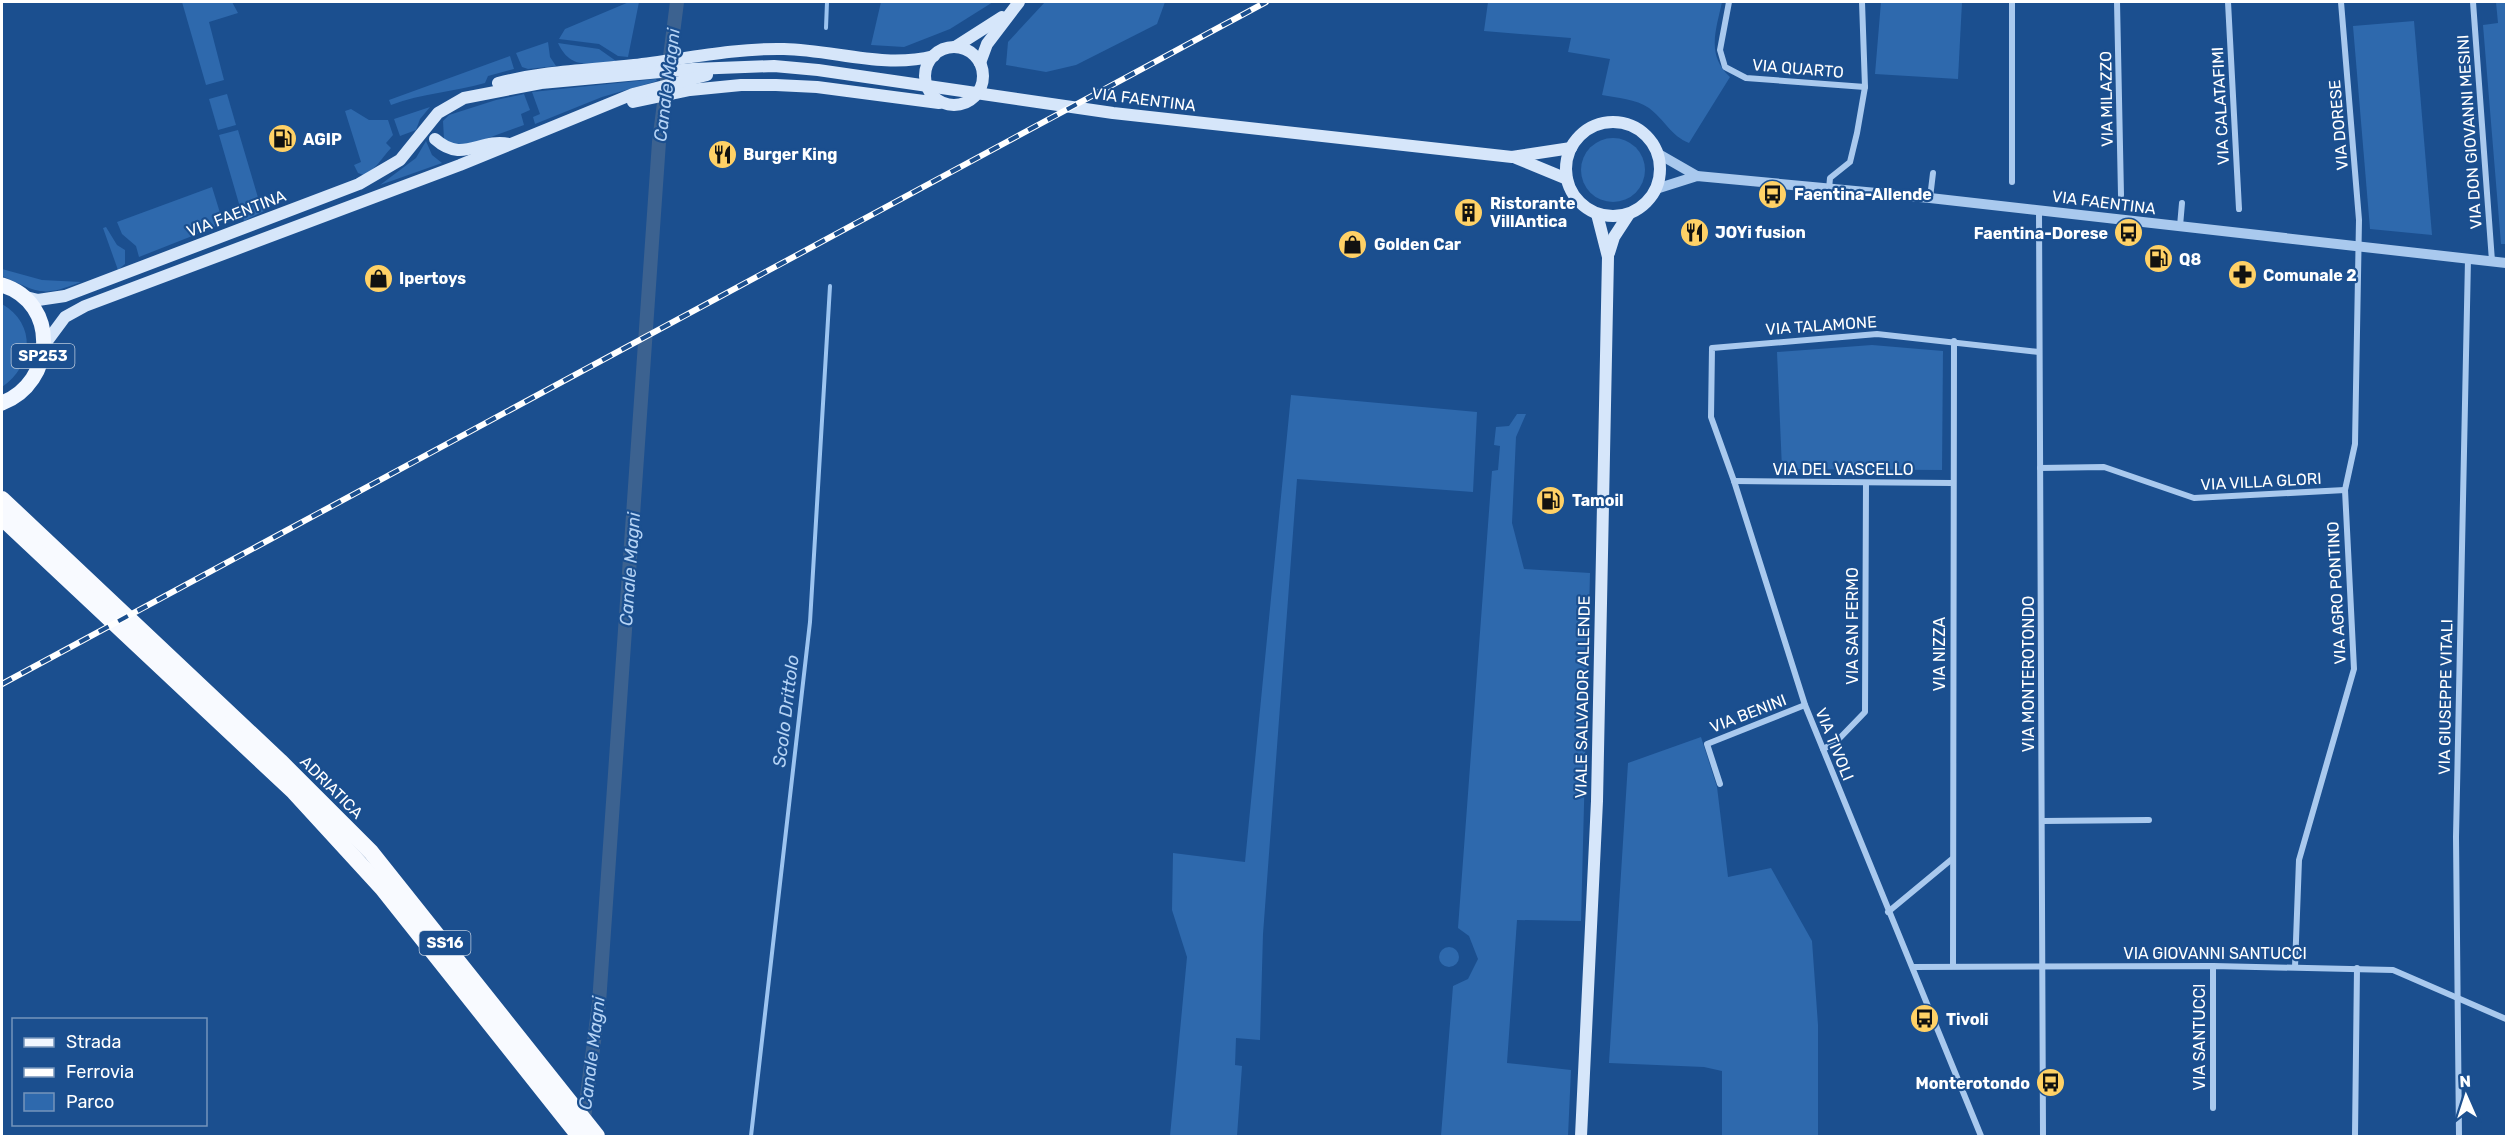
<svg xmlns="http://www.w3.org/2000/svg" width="2508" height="1138" font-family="Rubik,sans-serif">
<rect width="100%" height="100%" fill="#1b4f8f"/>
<!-- green -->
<g fill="#2e69ad">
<path d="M182 2H232L238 13 209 22 224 80 206 85Z"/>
<path d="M629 2H639L628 57 618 56 599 44 559 39 565 29Z"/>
<path d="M881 2H993L950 29 904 47 871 45Z"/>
<path d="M1045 2H1165L1157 24 1076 65 1046 72 1006 65 1008 42Z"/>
<path d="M1488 2H1722C1716 30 1706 55 1730 77L1689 143C1671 136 1664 119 1649 108 1636 99 1617 98 1602 95L1610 59 1568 52 1571 38 1484 31Z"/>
<path d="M1881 2H1962L1958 79 1875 74Z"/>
<path d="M2496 2H2506V244H2501L2483 25 2498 23Z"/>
<path d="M2414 21 2432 235 2370 229 2353 26Z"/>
<path d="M548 42 550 57 556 66 528 69 522 67 516 53Z"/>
<path d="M558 43 599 49 616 61C590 63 571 71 558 43Z"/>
<path d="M510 56 514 69 488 76 485 83C454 92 422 93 391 105L389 100Z"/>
<path d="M656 79 657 81 602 97 535 124 533 117 540 114 532 92Z"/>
<path d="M227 94 236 125 218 130 209 99Z"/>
<path d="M524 94 530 110 521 114 524 125 461 148 444 139 443 121 449 115 496 100Z"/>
<path d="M430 107 420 119 416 130 400 136 394 119Z"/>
<path d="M351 109 369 120H388L393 135 386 143 391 148C380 160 379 166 364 175L358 173 354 165 361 162 345 111Z"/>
<path d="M238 130 259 201 268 200 264 211 244 221 219 135Z"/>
<circle cx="1613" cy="170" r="32"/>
<path d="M426 141 432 155 442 163 380 185 416 158Z"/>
<path d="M212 187 221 216 215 227 139 257 136 246 122 234 117 222Z"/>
<path d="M106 227 117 245 125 250V264L118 270 103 228Z"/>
<path d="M2 269 42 280 81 282C40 298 39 292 2 276Z"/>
<path d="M2 304C37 324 33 366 2 387Z"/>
<path d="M1872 345 1943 351 1942 470 1782 469 1777 352Z"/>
<path d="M1291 395 1477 412 1473 492 1297 479 1263 934 1260 1040 1236 1038 1235 1065 1242 1066 1237 1136H1170L1187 957 1172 910 1173 853 1245 862Z"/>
<path d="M1517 414H1526L1516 437 1512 523 1524 569 1590 573 1581 921 1517 920 1507 1063 1571 1070 1568 1136H1441L1453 986 1468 979 1478 959 1469 936 1458 928 1492 471 1498 470 1500 446 1494 445 1496 427 1509 426Z"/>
<path d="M1701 737 1717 787 1728 877 1771 868 1812 941 1818 1025V1136H1722V1071L1704 1067 1609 1063 1628 763Z"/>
<circle cx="1449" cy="957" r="10"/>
</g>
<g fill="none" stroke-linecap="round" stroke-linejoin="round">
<!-- stream -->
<g stroke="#9cc4f0" stroke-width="4">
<path d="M826 28 827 2"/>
<path d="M751 1136 810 622 830 286"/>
</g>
<!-- canal -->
<path stroke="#3c6290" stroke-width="14" d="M583 1126 599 1003 659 142 677 2"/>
<!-- minor -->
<g stroke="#a9c9ee" stroke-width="6">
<path d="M1729 2 1720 50 1725 67 1746 78 1865 87"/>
<path d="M2117 2 2121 195"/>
<path d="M2228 2 2239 209"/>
<path d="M2473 2 2492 261"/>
<path d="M2012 182V2"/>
<path d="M1829 189 1830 178 1850 162 1857 133 1865 87 1862 2"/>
<path d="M1930 198 1933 173"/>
<path d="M2039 211 2043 1136"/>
<path d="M2180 226 2182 203"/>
<path d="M2040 468 2104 467 2194 498 2345 490"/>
<path d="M1734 481 1952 483"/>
<path d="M1823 749 1835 743 1865 712 1866 483"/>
<path d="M1720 784 1707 744 1805 705"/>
<path d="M2042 821 2149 820"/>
<path d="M1888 912 1952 859"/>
<path d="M1953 966 1954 341"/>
<path d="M1913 967 2213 966 2393 970 2506 1019"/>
<path d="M2295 967 2299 860 2354 669 2345 490 2355 444 2359 220 2341 2"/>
<path d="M2213 1108V966"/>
<path d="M1981 1136 1805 705 1734 481 1711 417 1712 348 1877 334 2039 352"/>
<path d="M2355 1136 2357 968"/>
<path d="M2459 1136 2456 837 2468 259"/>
</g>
<!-- tertiary -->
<g stroke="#a9c9ee" stroke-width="10">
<path d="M1657 153 1697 176"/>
<path d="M1656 189 1697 176 1930 198 2506 263"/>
</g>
<!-- secondary -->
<g stroke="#d6e6fa" stroke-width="12">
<path d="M955 47 1002 17"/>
<circle cx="954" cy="76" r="29"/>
<path d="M980 63 987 44 1019 2"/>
<path d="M498 83C544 71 588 70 634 65 684 59 733 48 784 49 835 50 883 69 934 56"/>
<path d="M633 102 690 90 741 85H776L817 87 939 103"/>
<circle cx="1613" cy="169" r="47"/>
<path d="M435 139C463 164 479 138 509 144"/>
<path d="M1516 158 1567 179"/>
<path d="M1609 253 1614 237 1629 214"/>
<path d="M22 296 38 300 65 296 359 184 400 160 438 113 464 98 541 83 693 69 774 66 818 70 1113 113 1512 157 1571 148"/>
<path d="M45 344 65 317 85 306 460 165 633 94 707 75"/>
<path d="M1581 1136 1597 801 1608 257 1597 214"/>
</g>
<!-- primary -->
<path stroke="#f0f6ff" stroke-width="15" d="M2 285C60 303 55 383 2 403"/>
<!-- trunk -->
<g stroke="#f8faff" stroke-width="16">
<path d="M2 499 280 761 371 852 597 1136"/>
<path d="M2 518 294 792 382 888 579 1136"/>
</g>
<defs>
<path id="rail" d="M2 684 1266 2"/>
</defs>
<!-- rail casing -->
<use href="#rail" stroke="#fff" stroke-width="6"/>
<!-- rail -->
<use href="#rail" stroke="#1b4f8f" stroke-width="4" stroke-dasharray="11" stroke-linecap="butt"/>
</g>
<!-- icons -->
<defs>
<symbol id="fuel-disc" viewBox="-11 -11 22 22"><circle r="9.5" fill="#ffd166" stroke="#1b4f8f"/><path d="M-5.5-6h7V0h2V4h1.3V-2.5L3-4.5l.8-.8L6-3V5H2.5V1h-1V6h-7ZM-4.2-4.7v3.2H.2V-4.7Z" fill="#111"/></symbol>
<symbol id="restaurant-disc" viewBox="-11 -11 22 22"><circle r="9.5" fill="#ffd166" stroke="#1b4f8f"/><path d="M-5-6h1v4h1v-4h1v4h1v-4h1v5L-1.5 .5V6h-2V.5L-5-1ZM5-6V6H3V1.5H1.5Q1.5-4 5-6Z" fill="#111"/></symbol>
<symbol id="bus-disc" viewBox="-11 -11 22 22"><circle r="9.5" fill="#ffd166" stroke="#1b4f8f"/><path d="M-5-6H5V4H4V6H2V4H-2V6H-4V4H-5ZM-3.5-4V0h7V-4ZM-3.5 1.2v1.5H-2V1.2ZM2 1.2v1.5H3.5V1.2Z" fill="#111"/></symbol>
<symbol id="building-disc" viewBox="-11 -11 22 22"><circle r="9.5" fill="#ffd166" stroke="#1b4f8f"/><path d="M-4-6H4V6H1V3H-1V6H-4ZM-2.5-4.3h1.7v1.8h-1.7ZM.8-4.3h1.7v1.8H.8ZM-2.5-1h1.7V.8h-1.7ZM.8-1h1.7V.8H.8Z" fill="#111"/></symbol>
<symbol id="shop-disc" viewBox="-11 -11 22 22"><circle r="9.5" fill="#ffd166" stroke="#1b4f8f"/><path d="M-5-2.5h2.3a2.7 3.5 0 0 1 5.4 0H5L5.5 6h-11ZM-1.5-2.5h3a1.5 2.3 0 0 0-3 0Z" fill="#111"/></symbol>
<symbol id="pharmacy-disc" viewBox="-11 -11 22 22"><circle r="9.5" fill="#ffd166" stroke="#1b4f8f"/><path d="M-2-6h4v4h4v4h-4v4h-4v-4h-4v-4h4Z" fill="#111"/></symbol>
</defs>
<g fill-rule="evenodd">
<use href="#fuel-disc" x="266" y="122" width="33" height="33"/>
<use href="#restaurant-disc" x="706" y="138" width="33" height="33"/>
<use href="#bus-disc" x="1756" y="178" width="33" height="33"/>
<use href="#building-disc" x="1452" y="196" width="33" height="33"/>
<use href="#restaurant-disc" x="1678" y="216" width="33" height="33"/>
<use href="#bus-disc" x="2112" y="216" width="33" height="33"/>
<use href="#shop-disc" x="1336" y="228" width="33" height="33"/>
<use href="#fuel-disc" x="2142" y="242" width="33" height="33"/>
<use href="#pharmacy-disc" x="2226" y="258" width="33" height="33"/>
<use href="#shop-disc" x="362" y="262" width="33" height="33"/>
<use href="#fuel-disc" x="1534" y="484" width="33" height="33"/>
<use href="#bus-disc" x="1908" y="1002" width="33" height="33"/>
<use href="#bus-disc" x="2034" y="1066" width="33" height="33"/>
</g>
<g text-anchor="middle" stroke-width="4.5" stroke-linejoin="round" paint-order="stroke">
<!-- shield labels -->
<g fill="#1b4f8f" stroke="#bbcadd" stroke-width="1.5">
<rect x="11.5" y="344" width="63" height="24" rx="4.5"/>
<rect x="419.5" y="931" width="51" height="24" rx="4.5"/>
</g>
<g font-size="15" font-weight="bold" fill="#fff">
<text x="43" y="361">SP253</text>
<text x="445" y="948">SS16</text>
</g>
<!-- street labels -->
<g font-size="16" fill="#fff" stroke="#1b4f8f">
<text transform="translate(1798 68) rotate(5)" y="6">VIA QUARTO</text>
<text transform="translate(1144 99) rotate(7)" y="6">VIA FAENTINA</text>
<text transform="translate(2106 99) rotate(-91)" y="6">VIA MILAZZO</text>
<text transform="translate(2220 106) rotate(-93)" y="6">VIA CALATAFIMI</text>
<text transform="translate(2338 125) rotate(-95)" y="6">VIA DORESE</text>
<text transform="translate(2469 132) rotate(-94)" y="6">VIA DON GIOVANNI MESINI</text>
<text transform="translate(2104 202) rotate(7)" y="6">VIA FAENTINA</text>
<text transform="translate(236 213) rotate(-21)" y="6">VIA FAENTINA</text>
<text transform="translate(1821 325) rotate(-4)" y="6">VIA TALAMONE</text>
<text x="1843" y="475">VIA DEL VASCELLO</text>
<text transform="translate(2261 481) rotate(-3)" y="6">VIA VILLA GLORI</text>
<text transform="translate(2336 593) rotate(-93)" y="6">VIA AGRO PONTINO</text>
<text transform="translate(1852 626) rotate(-90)" y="6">VIA SAN FERMO</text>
<text transform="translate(1939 654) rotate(-90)" y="6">VIA NIZZA</text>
<text transform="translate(2028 674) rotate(-90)" y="6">VIA MONTEROTONDO</text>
<text transform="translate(1582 697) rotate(-89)" y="6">VIALE SALVADOR ALLENDE</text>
<text transform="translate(2445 697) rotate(-89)" y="6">VIA GIUSEPPE VITALI</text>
<text transform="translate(1748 713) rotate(-21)" y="6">VIA BENINI</text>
<text transform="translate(1835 744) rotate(68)" y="6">VIA TIVOLI</text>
<text transform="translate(332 787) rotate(45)" y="6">ADRIATICA</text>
<text x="2215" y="959">VIA GIOVANNI SANTUCCI</text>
<text transform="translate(2199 1037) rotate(-90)" y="6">VIA SANTUCCI</text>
</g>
<!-- poi labels -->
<g font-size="16" font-weight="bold" fill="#fff" stroke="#1b4f8f" text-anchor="start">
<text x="303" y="145">AGIP</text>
<text x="743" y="160">Burger King</text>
<text x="1794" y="200">Faentina-Allende</text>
<text x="1490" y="209">Ristorante<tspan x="1490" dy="18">VillAntica</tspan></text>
<text x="1715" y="238">JOYi fusion</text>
<text x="2108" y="239" text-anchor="end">Faentina-Dorese</text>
<text x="1374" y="250">Golden Car</text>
<text x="2179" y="265">Q8</text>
<text x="2263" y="281">Comunale 2</text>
<text x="399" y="284">Ipertoys</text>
<text x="1572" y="506">Tamoil</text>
<text x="1946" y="1025">Tivoli</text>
<text x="2030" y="1089" text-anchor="end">Monterotondo</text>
</g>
<!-- water labels -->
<g font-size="18" font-style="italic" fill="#b5d3f5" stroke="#1b4f8f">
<text transform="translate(667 85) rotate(-83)" y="6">Canale Magni</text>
<text transform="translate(630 569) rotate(-86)" y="6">Canale Magni</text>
<text transform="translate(786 711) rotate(-83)" y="6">Scolo Drittolo</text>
<text transform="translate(592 1053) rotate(-83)" y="6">Canale Magni</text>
</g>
</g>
<!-- border -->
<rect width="2508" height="1138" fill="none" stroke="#ffffff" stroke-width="6"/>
<!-- legend -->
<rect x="12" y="1018" width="195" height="108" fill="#1b4f8f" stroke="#7695bc" stroke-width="1.5"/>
<rect x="24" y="1038" width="30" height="9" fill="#f0f6ff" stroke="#7695bc" stroke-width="1.5"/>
<text x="66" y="1048" font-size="18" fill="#ffffff">Strada</text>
<rect x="24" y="1068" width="30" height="9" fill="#ffffff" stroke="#7695bc" stroke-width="1.5"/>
<text x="66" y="1078" font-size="18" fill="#ffffff">Ferrovia</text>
<rect x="24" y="1093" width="30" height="18" fill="#2e69ad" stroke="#7695bc" stroke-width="1.5"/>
<text x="66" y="1108" font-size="18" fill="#ffffff">Parco</text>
<!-- north arrow -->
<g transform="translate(2466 1096) rotate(357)" stroke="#1b4f8f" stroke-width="4.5" paint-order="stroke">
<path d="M0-4.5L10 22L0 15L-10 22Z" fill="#ffffff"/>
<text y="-9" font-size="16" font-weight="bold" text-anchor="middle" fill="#ffffff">N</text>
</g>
</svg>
